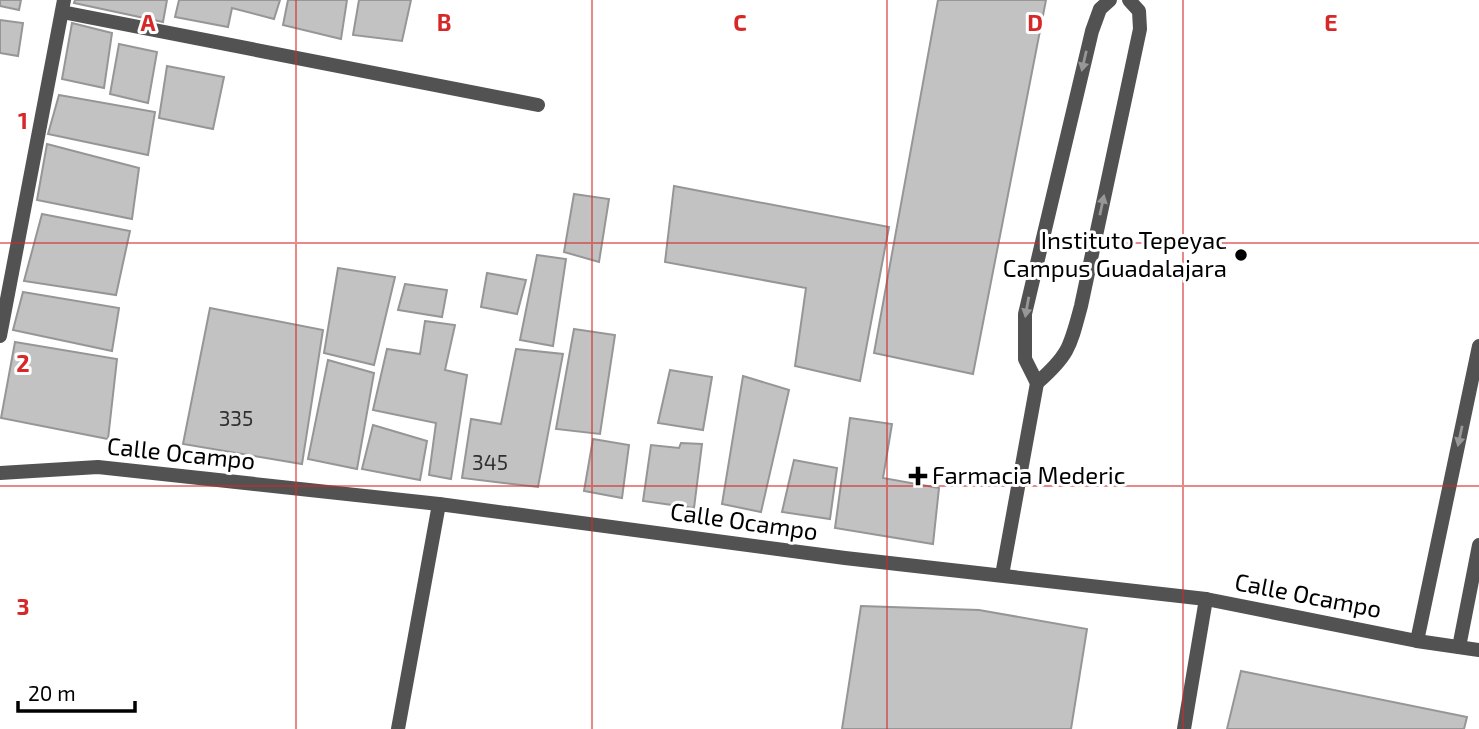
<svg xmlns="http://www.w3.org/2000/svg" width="1479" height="729" font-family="'Exo 2',sans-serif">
<rect width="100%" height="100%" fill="#fff"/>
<!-- building -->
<g fill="#c2c2c2" stroke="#969696" stroke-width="2">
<path d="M0 0H21L19 10 0 6Z"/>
<path d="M75 0H167L163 22 74 3Z"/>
<path d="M179 0H280L274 19 232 8 228 27 175 17Z"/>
<path d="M288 0H347L341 39 283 25Z"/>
<path d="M359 0H411L402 41 353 35Z"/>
<path d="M938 0H1046L973 374 874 353Z"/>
<path d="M0 20 23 23 18 56 0 53Z"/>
<path d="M72 23 112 33 104 88 62 79Z"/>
<path d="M119 44 157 52 148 103 110 94Z"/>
<path d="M167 66 224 77 213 129 159 118Z"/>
<path d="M59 95 155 112 148 155 48 134Z"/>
<path d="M47 144 139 168 132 219 37 200Z"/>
<path d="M674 186 889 227 860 381 795 366 806 288 665 262Z"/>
<path d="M574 194 609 199 599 262 564 252Z"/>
<path d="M42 214 130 231 116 295 24 281Z"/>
<path d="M537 255 566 259 553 346 520 340Z"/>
<path d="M338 268 395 277 374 365 324 353Z"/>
<path d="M487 273 526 280 517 314 481 307Z"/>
<path d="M405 284 447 290 442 317 398 310Z"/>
<path d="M23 292 119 308 112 351 13 330Z"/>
<path d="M210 308 323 330 302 464 183 444Z"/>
<path d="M425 321 455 325 445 370 467 375 451 479 429 475 436 423 373 410 387 349 420 354Z"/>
<path d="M574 329 615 335 600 434 556 429Z"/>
<path d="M15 342 117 359 108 439 1 418Z"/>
<path d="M516 349 563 354 538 487 462 478 471 419 501 424Z"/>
<path d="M328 360 374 373 357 469 308 459Z"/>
<path d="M670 370 712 377 703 430 658 423Z"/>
<path d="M743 376 789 390 761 512 722 504Z"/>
<path d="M850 418 892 424 883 478 939 488 933 544 835 528Z"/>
<path d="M373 425 427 441 420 480 362 469Z"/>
<path d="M593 439 629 445 622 498 584 491Z"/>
<path d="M681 443 702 444 694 508 643 501 651 445 679 448Z"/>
<path d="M794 460 837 468 830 519 782 512Z"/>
<path d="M861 606 979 610 1087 629 1071 729H842Z"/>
<path d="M1241 671 1467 717 1464 729H1227Z"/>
</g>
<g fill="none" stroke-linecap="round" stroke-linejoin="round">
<!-- service -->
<g stroke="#525252" stroke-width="14">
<path d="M1110 0 1100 9 1092 31 1025 314V359L1037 383C1069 355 1070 347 1081 306L1140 29 1139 11 1129 0"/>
<path d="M1002 575 1037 383"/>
<path d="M1417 641 1479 346"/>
<path d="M1459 647 1479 545"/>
<path d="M398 729 439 504"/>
<path d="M1184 729 1206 599"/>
</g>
<!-- minor -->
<g stroke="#525252" stroke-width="14">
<path d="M62 12 538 105"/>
<path d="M0 336 64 0"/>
</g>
<!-- tertiary -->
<path stroke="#525252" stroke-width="14" d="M0 473 98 467 439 504 845 558 1206 599 1417 641 1479 650"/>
</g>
<!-- one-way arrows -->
<defs><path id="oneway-solid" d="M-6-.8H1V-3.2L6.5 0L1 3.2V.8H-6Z" transform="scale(1.75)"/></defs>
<g fill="#979797">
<use href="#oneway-solid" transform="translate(1084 61) rotate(103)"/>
<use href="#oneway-solid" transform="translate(1102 205) rotate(-78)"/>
<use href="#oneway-solid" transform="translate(1027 307) rotate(100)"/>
<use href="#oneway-solid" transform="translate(1460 436) rotate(102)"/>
</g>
<!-- grid -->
<path fill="none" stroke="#d62828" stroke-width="2" stroke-opacity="0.55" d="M296 0V729M592 0V729M887 0V729M1183 0V729M0 243H1479M0 486H1479"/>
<!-- markers -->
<g fill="#000" stroke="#fff" stroke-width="2.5">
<circle cx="1241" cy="255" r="7"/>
<path d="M914.5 465.5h7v7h7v7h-7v7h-7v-7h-7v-7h7z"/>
</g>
<g text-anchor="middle" stroke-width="6" stroke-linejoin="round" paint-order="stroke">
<!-- number labels -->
<g font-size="21" fill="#303030">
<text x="236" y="426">335</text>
<text x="490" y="470">345</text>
</g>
<!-- poi labels -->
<g font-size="24" fill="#000" stroke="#fff" text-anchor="end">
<text x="1227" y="249">Instituto Tepeyac<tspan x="1227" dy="28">Campus Guadalajara</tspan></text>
<text x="932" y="484" text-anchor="start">Farmacia Mederic</text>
</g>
<!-- street labels -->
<g font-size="24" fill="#000" stroke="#fff">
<text transform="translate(181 454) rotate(6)" y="8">Calle Ocampo</text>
<text transform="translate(744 522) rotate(8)" y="8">Calle Ocampo</text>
<text transform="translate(1308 596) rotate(11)" y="8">Calle Ocampo</text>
</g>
</g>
<g font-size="23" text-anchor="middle" font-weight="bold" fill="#d62828" stroke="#fff" stroke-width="6" stroke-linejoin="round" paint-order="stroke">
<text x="148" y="31">A</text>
<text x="444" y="31">B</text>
<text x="740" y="31">C</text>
<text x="1035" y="31">D</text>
<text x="1331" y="31">E</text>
<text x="23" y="129">1</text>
<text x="23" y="372">2</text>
<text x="23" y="615">3</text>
</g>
<!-- scale -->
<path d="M18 701v10h117v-10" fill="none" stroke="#000000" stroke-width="3.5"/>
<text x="28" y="701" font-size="21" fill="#000000" stroke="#ffffff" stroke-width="5" paint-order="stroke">20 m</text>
</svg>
